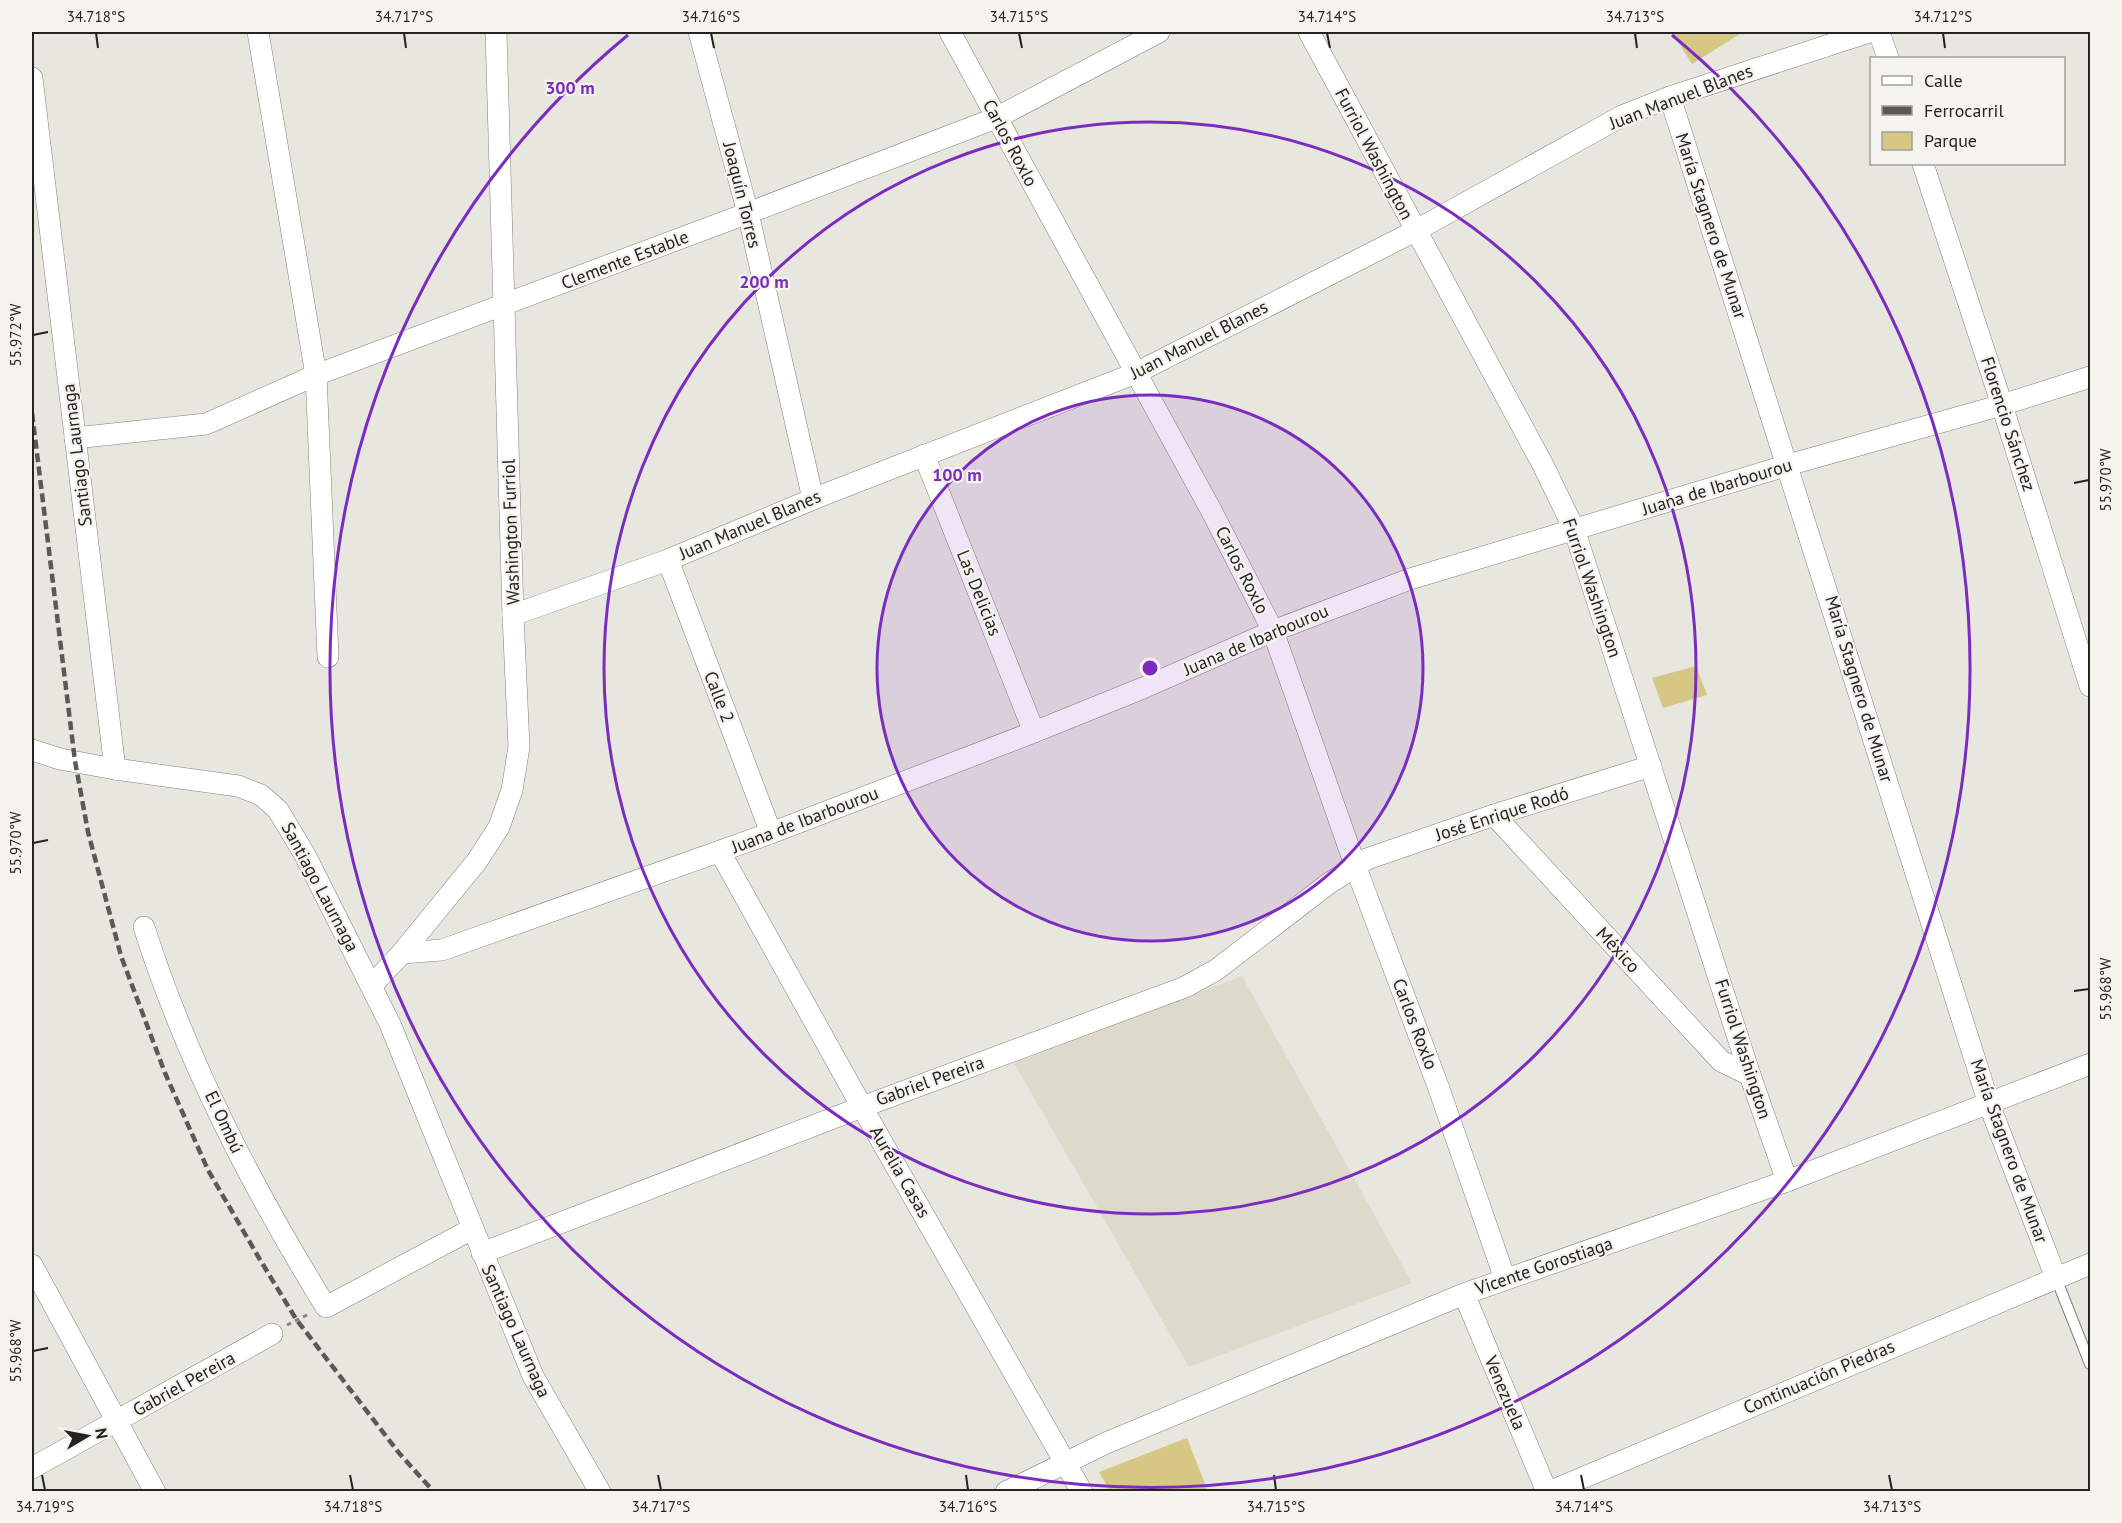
<svg xmlns="http://www.w3.org/2000/svg" width="2122" height="1523" font-family="'PT Sans',sans-serif">
<rect width="100%" height="100%" fill="#e7e6df"/>
<!-- built -->
<path fill="#dddacc" d="M1242 976 1412 1283 1189 1367 1014 1063Z"/>
<!-- green -->
<g fill="#d6c884">
<path d="M1672 32H1743L1692 64Z"/>
<path d="M1696 666 1707 695 1663 708 1652 678Z"/>
<path d="M1187 1438 1208 1491H1110L1099 1472Z"/>
</g>
<g fill="none" stroke-linecap="round" stroke-linejoin="round">
<defs>
<path id="service" d="M2056 1278 2090 1364"/>
<g id="minor">
<path d="M258 32 316 375 328 657"/>
<path d="M699 32 748 213 813 499"/>
<path d="M950 32 1211 510 1273 631 1355 865 1438 1086 1505 1279"/>
<path d="M1309 32 1543 465 1574 529 1750 1075 1787 1181"/>
<path d="M1879 32 1888 58"/>
<path d="M32 78 115 769"/>
<path d="M1670 97 1989 1104 2056 1278"/>
<path d="M1923 164 2002 405 2090 686"/>
<path d="M75 438 206 424 316 375 748 213 996 118 1159 32"/>
<path d="M924 455 1034 732"/>
<path d="M668 560 771 833"/>
<path d="M513 615 668 560 813 499 1136 373 1415 231 1622 116 1670 97 1869 32"/>
<path d="M32 750 60 759 115 769 238 786 261 795 278 810 305 855 390 1024 533 1376 600 1492"/>
<path d="M1494 815 1721 1061 1750 1075"/>
<path d="M720 852 862 1107 1082 1492"/>
<path d="M144 927C187 1062 252 1187 326 1307L472 1229"/>
<path d="M402 953 442 950 771 833 1034 732 1143 688 1273 631 1410 579 1788 465 2002 405 2090 377"/>
<path d="M372 985 402 953 477 861 499 827 512 790 519 747 513 615 496 32"/>
<path d="M482 1253 862 1107 1185 987 1216 970 1328 884 1367 859 1494 815 1651 766"/>
<path d="M32 1265 155 1492"/>
<path d="M1464 1294 1547 1492"/>
<path d="M32 1468 272 1334"/>
<path d="M1006 1492 1106 1443 1464 1294 1787 1181 2090 1064"/>
<path d="M1549 1492 2090 1264"/>
</g>
</defs>
<!-- service casing -->
<use href="#service" stroke="#82817b" stroke-width="12"/>
<!-- minor casing -->
<use href="#minor" stroke="#82817b" stroke-width="22"/>
<!-- path -->
<path stroke="#82817d" stroke-width="3" stroke-dasharray="4.5 4.5" stroke-linecap="butt" d="M287 1325 307 1315"/>
<!-- service -->
<use href="#service" stroke="#fff" stroke-width="10"/>
<!-- minor -->
<use href="#minor" stroke="#fff" stroke-width="21"/>
<!-- rail -->
<path stroke="#5a5956" stroke-width="4.5" stroke-dasharray="9 4.5" stroke-linecap="butt" d="M32 413 75 761 88 832 121 956 165 1073 208 1170 259 1258 296 1319 399 1453 434 1492"/>
</g>
<!-- ticks -->
<path fill="none" stroke="#242321" stroke-width="2" d="M96 33 98 48M404 33 406 48M711 33 714 48M1019 33 1022 48M1327 33 1330 48M1635 33 1637 48M1943 33 1945 48M33 335 48 332M2074 483 2089 480M33 843 48 840M2074 991 2089 989M33 1351 48 1348M42 1475 45 1490M350 1475 353 1490M658 1475 661 1490M966 1475 968 1490M1274 1475 1276 1490M1581 1475 1584 1490M1889 1475 1892 1490"/>
<!-- distance rings -->
<circle cx="1150" cy="668" r="273" fill="#7b2cbf" fill-opacity=".12"/>
<g fill="none" stroke="#7b2cbf" stroke-width="3">
<circle cx="1150" cy="668" r="273"/>
<circle cx="1150" cy="668" r="546"/>
<path d="M1672 35A820 820 0 1 1 628 35"/>
</g>
<g text-anchor="middle" stroke-width="4.5" stroke-linejoin="round" paint-order="stroke">
<!-- street labels -->
<g font-size="18" fill="#242321" stroke="#f5f3ed">
<text transform="translate(1681 97) rotate(-21)" y="6">Juan Manuel Blanes</text>
<text transform="translate(1010 143) rotate(62)" y="6">Carlos Roxlo</text>
<text transform="translate(1374 154) rotate(62)" y="6">Furriol Washington</text>
<text transform="translate(742 195) rotate(76)" y="6">Joaquín Torres</text>
<text transform="translate(1711 226) rotate(72)" y="6">María Stagnero de Munar</text>
<text transform="translate(625 260) rotate(-21)" y="6">Clemente Estable</text>
<text transform="translate(1199 340) rotate(-27)" y="6">Juan Manuel Blanes</text>
<text transform="translate(2008 424) rotate(72)" y="6">Florencio Sánchez</text>
<text transform="translate(77 455) rotate(-97)" y="6">Santiago Laurnaga</text>
<text transform="translate(1717 487) rotate(-17)" y="6">Juana de Ibarbourou</text>
<text transform="translate(750 525) rotate(-23)" y="6">Juan Manuel Blanes</text>
<text transform="translate(511 532) rotate(-92)" y="6">Washington Furriol</text>
<text transform="translate(1242 570) rotate(63)" y="6">Carlos Roxlo</text>
<text transform="translate(1592 588) rotate(71)" y="6">Furriol Washington</text>
<text transform="translate(979 593) rotate(68)" y="6">Las Delicias</text>
<text transform="translate(1256 640) rotate(-23)" y="6">Juana de Ibarbourou</text>
<text transform="translate(1859 689) rotate(73)" y="6">María Stagnero de Munar</text>
<text transform="translate(719 697) rotate(69)" y="6">Calle 2</text>
<text transform="translate(1502 814) rotate(-18)" y="6">José Enrique Rodó</text>
<text transform="translate(805 820) rotate(-21)" y="6">Juana de Ibarbourou</text>
<text transform="translate(320 887) rotate(62)" y="6">Santiago Laurnaga</text>
<text transform="translate(1618 950) rotate(47)" y="6">México</text>
<text transform="translate(1415 1024) rotate(69)" y="6">Carlos Roxlo</text>
<text transform="translate(1743 1049) rotate(72)" y="6">Furriol Washington</text>
<text transform="translate(930 1081) rotate(-20)" y="6">Gabriel Pereira</text>
<text transform="translate(224 1122) rotate(65)" y="6">El Ombú</text>
<text transform="translate(2009 1151) rotate(70)" y="6">María Stagnero de Munar</text>
<text transform="translate(900 1172) rotate(60)" y="6">Aurelia Casas</text>
<text transform="translate(1544 1266) rotate(-19)" y="6">Vicente Gorostiaga</text>
<text transform="translate(516 1331) rotate(66)" y="6">Santiago Laurnaga</text>
<text transform="translate(1819 1377) rotate(-23)" y="6">Continuación Piedras</text>
<text transform="translate(184 1384) rotate(-29)" y="6">Gabriel Pereira</text>
<text transform="translate(1505 1393) rotate(67)" y="6">Venezuela</text>
</g>
</g>
<circle cx="1150" cy="668" r="9" fill="#7b2cbf" stroke="#f5f3ed" stroke-width="3"/>
<g font-size="18" text-anchor="middle" font-weight="bold" fill="#7b2cbf" stroke="#f5f3ed" stroke-width="4.5" stroke-linejoin="round" paint-order="stroke">
<text x="570" y="94">300 m</text>
<text x="764" y="288">200 m</text>
<text x="957" y="481">100 m</text>
</g>
<!-- border -->
<rect width="2122" height="1523" fill="none" stroke="#f5f3ed" stroke-width="66"/>
<!-- legend -->
<rect x="1870" y="57" width="195" height="108" fill="#f5f3ed" stroke="#a1a09b" stroke-width="1.5"/>
<rect x="1882" y="76" width="30" height="9" fill="#ffffff" stroke="#a1a09b" stroke-width="1.5"/>
<text x="1924" y="87" font-size="18" fill="#242321">Calle</text>
<rect x="1882" y="106" width="30" height="9" fill="#5a5956" stroke="#a1a09b" stroke-width="1.5"/>
<text x="1924" y="117" font-size="18" fill="#242321">Ferrocarril</text>
<rect x="1882" y="132" width="30" height="18" fill="#d6c884" stroke="#a1a09b" stroke-width="1.5"/>
<text x="1924" y="147" font-size="18" fill="#242321">Parque</text>
<!-- north arrow -->
<g transform="translate(87 1436) rotate(80)" stroke="#f5f3ed" stroke-width="4.5" paint-order="stroke">
<path d="M0-4.5L10 22L0 15L-10 22Z" fill="#242321"/>
<text y="-9" font-size="16" font-weight="bold" text-anchor="middle" fill="#242321">N</text>
</g>
<rect x="33" y="33" width="2056" height="1457" fill="none" stroke="#242321" stroke-width="2"/>
<g font-size="15" text-anchor="middle" fill="#242321">
<text x="96" y="22">34.718°S</text>
<text x="404" y="22">34.717°S</text>
<text x="711" y="22">34.716°S</text>
<text x="1019" y="22">34.715°S</text>
<text x="1327" y="22">34.714°S</text>
<text x="1635" y="22">34.713°S</text>
<text x="1943" y="22">34.712°S</text>
<text transform="translate(16 335) rotate(-90)" y="5">55.972°W</text>
<text transform="translate(2106 480) rotate(-90)" y="5">55.970°W</text>
<text transform="translate(16 843) rotate(-90)" y="5">55.970°W</text>
<text transform="translate(2106 989) rotate(-90)" y="5">55.968°W</text>
<text transform="translate(16 1351) rotate(-90)" y="5">55.968°W</text>
<text x="45" y="1512">34.719°S</text>
<text x="353" y="1512">34.718°S</text>
<text x="661" y="1512">34.717°S</text>
<text x="968" y="1512">34.716°S</text>
<text x="1276" y="1512">34.715°S</text>
<text x="1584" y="1512">34.714°S</text>
<text x="1892" y="1512">34.713°S</text>
</g>
</svg>
